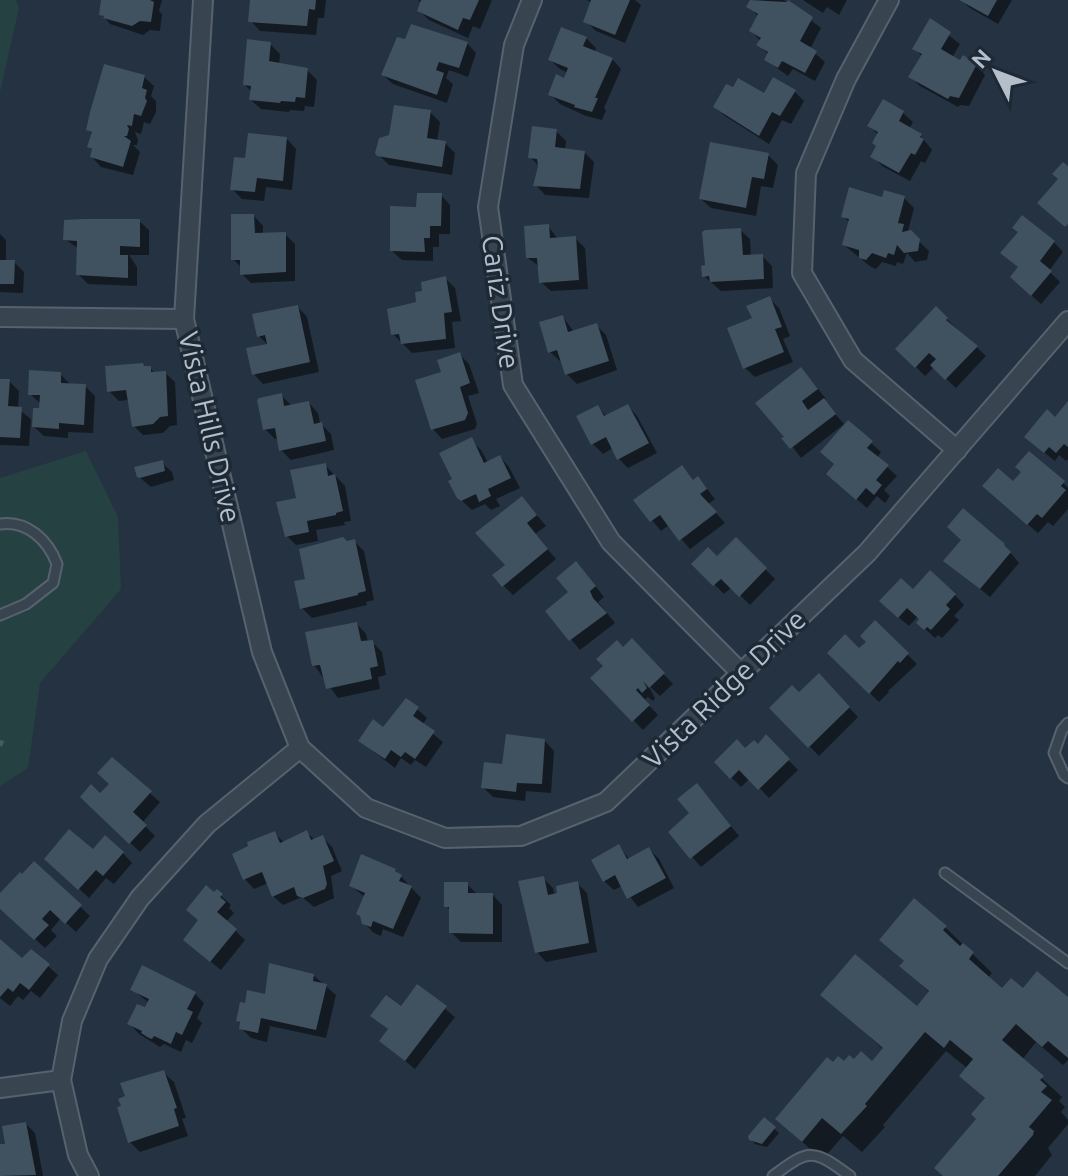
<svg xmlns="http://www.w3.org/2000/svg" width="1068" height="1176" font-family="Ubuntu,sans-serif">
<rect width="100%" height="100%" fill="#243241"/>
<!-- green -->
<g fill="#264142">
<path d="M0 0H16L19 8 0 92Z"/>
<path d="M86 451 118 517 121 589 40 683 28 768 0 786V478Z"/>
</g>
<!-- shadow -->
<g fill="#0007">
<path d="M103 0H162L159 11 162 14 160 31 150 30 143 35 110 24 101 14Z"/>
<path d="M252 0H326L324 18H318L316 35 260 31 251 21Z"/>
<path d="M418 0H492L480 29 473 26 468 38 429 20 419 10 422 4Z"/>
<path d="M587 0H635L641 5 625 43 596 31 586 21 592 3Z"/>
<path d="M753 0H784L821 28 810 49 825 62 815 81 793 69 788 76 766 60 769 55 759 45 761 41 751 31 759 17 749 7Z"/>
<path d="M803 0H847L839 15 827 7 823 13Z"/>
<path d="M961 0H1012L998 24 970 8Z"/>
<path d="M930 21 960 44 952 58 976 65 985 75 969 106 960 105 958 107 920 86 911 77 923 57 914 48Z"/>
<path d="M586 38 596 48 594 53 612 59 621 69 604 108 606 110 602 120 586 116 560 104 550 94 566 80 568 73 560 69 550 60Z"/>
<path d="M467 43 476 53 468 77 449 70 446 78 453 84 447 103 393 84 383 75Z"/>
<path d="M270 44 280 54 279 65 307 70 317 80 314 107 305 106 304 111 290 110 289 112 261 109 251 100 252 92 245 85Z"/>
<path d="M144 77 154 86 151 96 156 101V112L150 124 144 122 141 134 135 132 138 140 137 145H133L140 152 133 175 101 167 92 157 93 151 89 147 93 134 89 130Z"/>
<path d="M794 91 804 101 791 124 782 120 769 144 725 116 715 107Z"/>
<path d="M883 102 903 113 913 122 909 129 921 136 932 150 925 163 921 161 910 181 882 166 873 156 878 147V135L870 126Z"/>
<path d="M430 112 440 122 437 142 445 143 455 153 452 175 389 165 377 153 391 137Z"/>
<path d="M556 131 566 141 565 150 584 152 594 162 589 198 545 195 536 185 539 166 530 157Z"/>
<path d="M287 139 296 149 292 190 266 187 264 201 242 199 232 189 247 160Z"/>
<path d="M768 155 778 165 773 188 761 186 756 216 711 208 701 199Z"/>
<path d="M441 195 450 205V234H439V247H433V261L402 260 392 251 418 209Z"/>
<path d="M904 198 914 208 908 231 929 251 927 260 915 262 907 253 903 264 897 262 896 266 882 262 876 269 871 267 844 245 850 223 843 216 884 199Z"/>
<path d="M254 216 263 226V235L285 234 295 244V281L251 283 242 274V268L233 259Z"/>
<path d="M139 221 149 230V255H129L137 267V286L88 284 78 274 79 249 65 239Z"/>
<path d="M548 226 558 239 575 238 585 248 588 289 551 291 541 282 540 267 528 258Z"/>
<path d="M740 230 750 239 751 257 762 256 772 266 773 288 721 291 704 276Z"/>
<path d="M0 234 6 240V262H14L24 272 23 293 0 292Z"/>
<path d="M1054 242 1063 252 1049 271 1060 282 1041 304 1022 287 1020 268Z"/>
<path d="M445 278 455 288 461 321 452 322 455 348 412 353 393 334 425 292Z"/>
<path d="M769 298 779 308 790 336 783 339 793 362 755 377 745 368 754 319Z"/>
<path d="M298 307 307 317 319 372 263 384 254 374 268 345 259 336Z"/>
<path d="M936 309 986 356 956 388 934 367 925 376 898 349Z"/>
<path d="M563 317 574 332 596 325 606 335 617 370 577 384 567 374 563 360 560 361 550 352Z"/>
<path d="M460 355 469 364 479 393 468 396 477 424 475 429 442 439 433 429 443 373Z"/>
<path d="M145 368H150L155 373H165L175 382 177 425 170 426 163 433 143 435 134 426 129 400 119 401 109 391Z"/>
<path d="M60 374 70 384 85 386 95 396 93 433 68 432V438L44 436 34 427 41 410 40 403 30 394Z"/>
<path d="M811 380 826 399 824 401 844 424 801 458 776 425Z"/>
<path d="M0 381H9L19 391 18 409 31 419 29 446 0 445Z"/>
<path d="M281 395 291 405 309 403 318 413 320 423 331 434 334 450 291 460 281 450 279 438 275 439 265 429Z"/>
<path d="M1068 404V459L1066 461 1059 455 1055 461 1036 446Z"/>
<path d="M628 406 637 416 657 453 628 468 619 459 613 448 603 454 593 444 598 407 607 417Z"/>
<path d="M848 423 881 452 877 458 897 476 884 490 890 496 885 503 877 496 867 508 838 483 836 465Z"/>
<path d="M471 440 481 450 488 463 500 457 509 467 520 488 496 499 500 506 491 510 485 504 472 510 458 497Z"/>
<path d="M162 463 172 472 174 480 151 487 138 476Z"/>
<path d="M325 465 345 486 351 521 344 522 345 525 316 530 318 541 296 545 287 536 298 500Z"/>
<path d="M682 468 694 481 697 479 707 489 715 499 708 504 725 523 690 549 669 525 661 531 636 501Z"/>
<path d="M1063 483 1068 488V509L1053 526 1048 522 1038 533 994 496 1014 484Z"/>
<path d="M531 508 546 526 535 534 556 559 513 595 503 585 508 566Z"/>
<path d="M963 511 1004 545 1019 563 990 597 946 561 963 540Z"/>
<path d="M736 540 775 579 750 605 732 587 724 594 694 564 717 559Z"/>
<path d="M354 541 364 551 374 600 366 602 367 605 312 618 302 608 308 580 347 543Z"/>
<path d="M585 573 604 597 598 602 615 623 580 650 547 611 570 592Z"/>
<path d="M913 592 955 595 964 605 954 616 959 620 942 638 938 635 935 638 919 623 922 620 918 616 909 626 891 611Z"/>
<path d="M875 623 917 664 888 691 889 692 879 702 829 653 859 651 869 642Z"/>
<path d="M357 624 366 634 368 642H372L382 652 386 675 378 677 380 689 338 698 314 665Z"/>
<path d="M632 641 673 684 660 696 648 685 655 698 653 701 648 697 644 700 658 715 643 730 593 678Z"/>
<path d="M819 676 858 717 819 756 772 708 799 695Z"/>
<path d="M417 709 427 718 422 725 443 742 426 767 415 760 411 765 401 758 395 768 360 741Z"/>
<path d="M766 737 798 770 769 798 750 778 741 787 716 762 758 747Z"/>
<path d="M545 741 554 751 551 793 526 791 525 801 493 797 483 787 504 767Z"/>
<path d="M112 760 160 802 142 823 155 836 140 852 82 797 100 795 111 784Z"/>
<path d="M706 796 739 836 701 867 670 832 692 813Z"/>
<path d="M274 833 285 843 307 833 315 840 322 837 332 847 342 871 331 876 334 898 314 907 302 897 283 905 273 896 268 883 254 889 245 879Z"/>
<path d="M619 847 630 860 649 849 659 859 674 888 638 907 622 886 614 890 604 881Z"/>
<path d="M93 852 123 853 132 863 114 884 106 878 89 898 47 858Z"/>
<path d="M34 864 90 916 76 932 61 918 51 930 57 936 45 948 0 907V896Z"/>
<path d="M395 870 421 898 403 937 383 929 381 936 374 933 364 923 365 897 351 886Z"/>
<path d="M543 878 553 888 555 896 577 883 587 893 597 952 546 962 537 952Z"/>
<path d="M467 884 477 894 493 895 502 905V942H461L451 932V911L446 906Z"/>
<path d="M217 892 231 905 229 908 234 913 226 922 245 940 221 970 195 949 200 921Z"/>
<path d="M945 927 992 973 988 978 1003 991H1023L1068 998V1060L1063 1065 1036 1042 1022 1060 1062 1097 1059 1101 1065 1107 1061 1112 1068 1120V1124L1048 1148 1052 1155 1035 1176H944L978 1119 986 1099 961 1076 967 1068 946 1051 883 1125 885 1127 862 1152 843 1136 822 1160 777 1119 833 1065 854 1061 872 1064 884 1050 823 995 917 1008 930 993 902 966 905 962 882 939Z"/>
<path d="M0 942 23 961 31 951 58 975 40 998 31 991 23 1000 18 996 10 1006 0 998Z"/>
<path d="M313 975 336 995 326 1038 270 1026 267 1042 251 1038 241 1028 242 1025 238 1021 246 1005Z"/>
<path d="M418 987 455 1017 415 1069 381 1041 390 1031 372 1016 401 1009Z"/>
<path d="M133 990 194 993 204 1003 197 1018 202 1023 192 1043 186 1040 181 1052 164 1044 160 1047 139 1034 130 1024 146 1010 149 1003Z"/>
<path d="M164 1073 174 1082 186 1118 182 1119 188 1136 140 1152 130 1142 123 1107Z"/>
<path d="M764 1120 779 1133 767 1147 755 1144 751 1139Z"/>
<path d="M26 1124 35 1133 43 1176H0V1147L8 1146Z"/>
</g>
<!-- building -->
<g fill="#405160">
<path d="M101 0H150L154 2 151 22 140 21 132 26 103 18 104 16 99 15Z"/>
<path d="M250 0H316L315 10 309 9 307 26 248 22Z"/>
<path d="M421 0H479L470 20 463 18 458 30 417 11Z"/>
<path d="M591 0H630L615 35 583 22Z"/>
<path d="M750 0 787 2 788 0 813 17 800 41 817 51 805 73 782 61 778 68 764 60 768 52 756 45 761 38 749 31 758 14 746 7Z"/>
<path d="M959 0H997L988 16Z"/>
<path d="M930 18 951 32 941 49 960 60 963 55 977 64 959 98 950 96 948 99 908 77 922 54 912 49Z"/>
<path d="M411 24 468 42 459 68 439 62 436 70 444 73 437 95 381 75 397 37 405 39Z"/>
<path d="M561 27 587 37 583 46 613 58 595 98H598L592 112 574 107 575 105 548 95 556 74 564 78 568 68 548 60Z"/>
<path d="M247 39 271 42 269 61 308 68 305 98 296 97 295 102 281 101 280 103 249 100 251 86 243 85Z"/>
<path d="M104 64 145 75 142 88 147 90 145 98 147 101 141 116 134 114 132 126 127 125 129 129 127 136H124L131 141 123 167 90 157 92 149 87 147 92 132 86 130 90 112Z"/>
<path d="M773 77 796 90 780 116 772 112 759 136 713 107 726 84 733 87 738 78 764 93Z"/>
<path d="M883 99 904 111 899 121 922 134 920 137 924 139 915 155 911 153 899 173 870 157 876 146 872 143 878 132 867 126Z"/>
<path d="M394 105 431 110 427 138 446 141 442 167 377 156 375 153 379 138 389 135Z"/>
<path d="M532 126 557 129 555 147 585 151 580 189 533 186 538 166 537 159 528 158Z"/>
<path d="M248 133 287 137 283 181 257 178 255 192 230 190 234 157 245 158Z"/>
<path d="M710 142 769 153 764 179 752 177 746 208 699 199Z"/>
<path d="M1063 162 1068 166V224L1065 227 1037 203 1058 179 1052 174Z"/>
<path d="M849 187 882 197 884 190 905 196 898 223 904 224 902 232 911 230 920 239 918 251 904 253 897 245 894 255 888 253 886 258 872 253 866 260 859 258V250L842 245 849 219 841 217Z"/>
<path d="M417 193H442L441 226H430V238H424L425 252 390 251V206L416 207Z"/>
<path d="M231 214H254L255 233 286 232V272L240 275V260H231Z"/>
<path d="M1022 215 1055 241 1040 261 1052 271 1031 296 1010 277 1018 267 1000 253 1018 232 1012 228Z"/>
<path d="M82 219H140V247L120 246V255H128V278L76 275 77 241 63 240 64 220Z"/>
<path d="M549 224 550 238 576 236 579 280 539 283 537 258H526L524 226Z"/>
<path d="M741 228 743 255 763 254 764 279 710 282 709 276 702 277 701 266 705 265 702 232 705 230Z"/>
<path d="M0 260H15L14 284H0Z"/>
<path d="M446 276 452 312 444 313 446 339 401 344 399 334 391 335 387 309 416 302 415 292 422 291 421 282Z"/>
<path d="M770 296 782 327 775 329 784 352 743 369 727 328 752 318 746 306Z"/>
<path d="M298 305 310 362 252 375 246 348 267 344 265 335 257 337 252 314Z"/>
<path d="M936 306 948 318 946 320 978 346 945 380 930 365 936 359 929 353 915 368 895 349Z"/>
<path d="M563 315 568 332 597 323 609 361 565 375 557 350 548 353 539 322Z"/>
<path d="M460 352 470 383 460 387 468 413 465 420 431 430 415 380 441 372 437 360Z"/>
<path d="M143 363 144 366H151V372L166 371 168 416 160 417 153 424 132 427 126 390 107 392 105 366Z"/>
<path d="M801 367 818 389 802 401 808 410 824 398 836 414 790 449 781 438 784 437 755 403Z"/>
<path d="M29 370 61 372V383L86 384 84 425 59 423V429L32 427 33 408H39L40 395H28Z"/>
<path d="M0 379H10L8 406 22 407 20 438 0 437Z"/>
<path d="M282 393 284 406 309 401 314 424 322 422 326 441 279 451 275 428 263 430 257 400 259 398Z"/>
<path d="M1068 401V447L1064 444 1056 453 1049 447 1044 453 1024 437 1047 409 1055 417Z"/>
<path d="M628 404 649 443 617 460 606 437 591 445 576 416 598 405 604 416Z"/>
<path d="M848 420 873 441 867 448 889 465 876 480 882 485 874 495 866 488 856 500 826 474 834 464 820 452Z"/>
<path d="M472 437 484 463 500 455 511 478 488 489 491 496 479 502 476 494 461 501 457 498 448 481 452 479 439 453Z"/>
<path d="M1029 451 1065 481 1061 486 1066 490 1042 518 1037 514 1027 525 982 486 998 468 1013 481 1021 472 1015 467Z"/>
<path d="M163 460 165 471 140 478 137 477 134 467Z"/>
<path d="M326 463 328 476 335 474 343 511 336 513V515L307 521 309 532 285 537 276 502 296 498 290 470Z"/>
<path d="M682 465 693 480 698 476 707 489 700 494 717 512 679 541 660 515 650 522 633 500Z"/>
<path d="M522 496 537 515 527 523 548 549 502 587 492 575 505 565 475 533Z"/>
<path d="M963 508 1005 544 1004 545 1011 552 980 589 943 561 961 540 947 527Z"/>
<path d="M343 537 347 541 355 539 366 591 358 593V595L300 609 294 581 305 579 299 549Z"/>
<path d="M736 537 767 568 739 597 721 579 713 586 691 564 708 547 717 556Z"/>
<path d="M576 561 596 586 590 591 593 598 607 613 569 641 545 611 568 592 556 578Z"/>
<path d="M930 570 956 594 946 605 950 609 931 630 927 627 924 630 916 623 919 619 907 608 898 618 879 601 901 578 913 589Z"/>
<path d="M875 620 909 653 900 663 898 661 869 694 827 653 845 634 859 648 866 642 860 636Z"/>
<path d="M357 622 361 641 373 640 378 666 370 668 372 679 326 689 320 665 312 666 305 632Z"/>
<path d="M632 638 665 673 649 688 643 681 647 688 642 693 638 688 636 690 650 705 632 722 590 678 603 666 596 659 617 640 623 647Z"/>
<path d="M819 673 850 707 808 748 769 708 792 685 799 692Z"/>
<path d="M406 698 419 707 413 716 435 731 415 759 405 752 401 757 391 750 385 759 358 741 373 719 383 727Z"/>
<path d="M506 734 545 739 542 784 517 783 516 792 481 788 484 762 502 764Z"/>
<path d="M766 734 790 759 758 790 739 770 730 779 714 762 737 739 745 748 754 740 758 744Z"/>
<path d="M112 757 152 791 133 812 147 825 129 844 80 797 91 784 100 793 109 784 97 773Z"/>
<path d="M697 783 731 826 690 859 668 832 689 813 677 799Z"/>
<path d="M69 829 93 849 105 835 124 852 103 876 96 870 78 890 44 859Z"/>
<path d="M307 830 311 840 323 835 334 861 323 866 327 884 325 889 303 898 297 896 294 887 272 897 262 872 243 880 232 854 248 846 247 842 275 831 280 843Z"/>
<path d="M619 844 627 859 649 847 666 878 627 899 615 875 603 882 591 860Z"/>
<path d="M361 854 396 869 395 871 402 875 399 881 412 886 393 929 373 921 371 927 362 924 360 916 356 914 365 893 349 886Z"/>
<path d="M34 861 82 905 65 924 50 910 42 919 49 925 34 940 0 909V893L20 872 22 874Z"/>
<path d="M544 876 548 895 557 893 556 886 578 881 589 943 535 953 518 881Z"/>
<path d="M444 882H468V893H493V934L449 933V907H444Z"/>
<path d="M206 885 214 892 217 889 223 894 220 897 226 902 217 912 237 929 210 962 183 940 198 920 186 910Z"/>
<path d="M914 898 947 926 943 930 960 946 963 943 974 952 969 959 1002 988 1011 978 1023 988 1037 971 1068 997V1058L1048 1041 1042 1047 1016 1024 1002 1040 1044 1076 1040 1080 1047 1086 1041 1092 1052 1100 1029 1127 1034 1131 1033 1135 998 1176H943L934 1168 976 1119 971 1114 985 1098 959 1076 973 1059 950 1040 944 1048 925 1032 865 1104 867 1106 841 1134 822 1118 802 1142 775 1119 827 1057 833 1062 838 1056 844 1061 849 1055 854 1059 861 1051 872 1061 883 1048 820 995 855 954 917 1006 929 991 899 966 904 961 879 940Z"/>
<path d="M0 939 22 958 31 949 50 964 29 990 20 983 13 992 8 988 0 997Z"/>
<path d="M269 963 314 974 313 981 327 984 316 1030 261 1018 258 1033 239 1029 240 1022 236 1021 240 1002 245 1003 247 990 265 994Z"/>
<path d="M142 965 196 992 187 1009 193 1012 182 1035 176 1032 171 1044 154 1036 152 1039 149 1038 141 1033 142 1031 127 1024 137 1004 145 1007 149 999 130 990Z"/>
<path d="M417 984 447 1006 405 1061 379 1041 388 1029 370 1016 386 995 401 1006Z"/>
<path d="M164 1070 177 1108 174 1109 179 1126 128 1143 117 1107 121 1106 118 1099 125 1096 120 1083Z"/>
<path d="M764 1117 776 1127 762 1144 749 1140 748 1136Z"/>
<path d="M26 1122 36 1175 0 1176V1144H5L2 1126Z"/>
</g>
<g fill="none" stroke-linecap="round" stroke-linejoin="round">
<defs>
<g id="lane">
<path d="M0 524C27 520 48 540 57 564L53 583 26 604 0 615"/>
<path d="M1068 723 1062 730 1054 753 1064 775 1068 778"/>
<path d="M945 873 1068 963"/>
<path d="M773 1176C810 1148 813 1149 850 1176"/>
</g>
<g id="street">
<path d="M203 0 184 319 262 652 300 748 366 808 445 838 521 836 606 802 867 553 1068 321"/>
<path d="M532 0 514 45 488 207 513 385 611 542 740 672"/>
<path d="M889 0 846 79 806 173 802 273 853 360 957 450"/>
<path d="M0 317 184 319"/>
<path d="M0 1088 61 1080"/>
<path d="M89 1176 78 1155 61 1080 72 1021 98 959 140 898 207 824 300 748"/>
</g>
</defs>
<!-- lane casing -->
<use href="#lane" stroke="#57626e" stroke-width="13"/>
<!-- street casing -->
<use href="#street" stroke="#57626e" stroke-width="22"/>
<!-- path -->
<path stroke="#455d5f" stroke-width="4" stroke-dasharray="6 6" stroke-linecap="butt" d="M0 746 4 737"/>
<!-- lane -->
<use href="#lane" stroke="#394451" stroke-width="9"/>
<!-- street -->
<use href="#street" stroke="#394451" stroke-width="18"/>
</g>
<g text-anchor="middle" stroke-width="7" stroke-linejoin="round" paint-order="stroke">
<!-- street labels -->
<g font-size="28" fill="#b5bfcb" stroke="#1e2936">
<text transform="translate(501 302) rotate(82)" y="10">Cariz Drive</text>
<text transform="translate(210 427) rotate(77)" y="10">Vista Hills Drive</text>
<text transform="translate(724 689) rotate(-44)" y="10">Vista Ridge Drive</text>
</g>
</g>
<!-- north arrow -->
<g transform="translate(996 72) rotate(312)" stroke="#1e2936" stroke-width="6" paint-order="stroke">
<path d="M0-6L14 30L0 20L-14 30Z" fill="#b5bfcb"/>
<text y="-12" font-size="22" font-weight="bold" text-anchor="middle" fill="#b5bfcb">N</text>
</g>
</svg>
